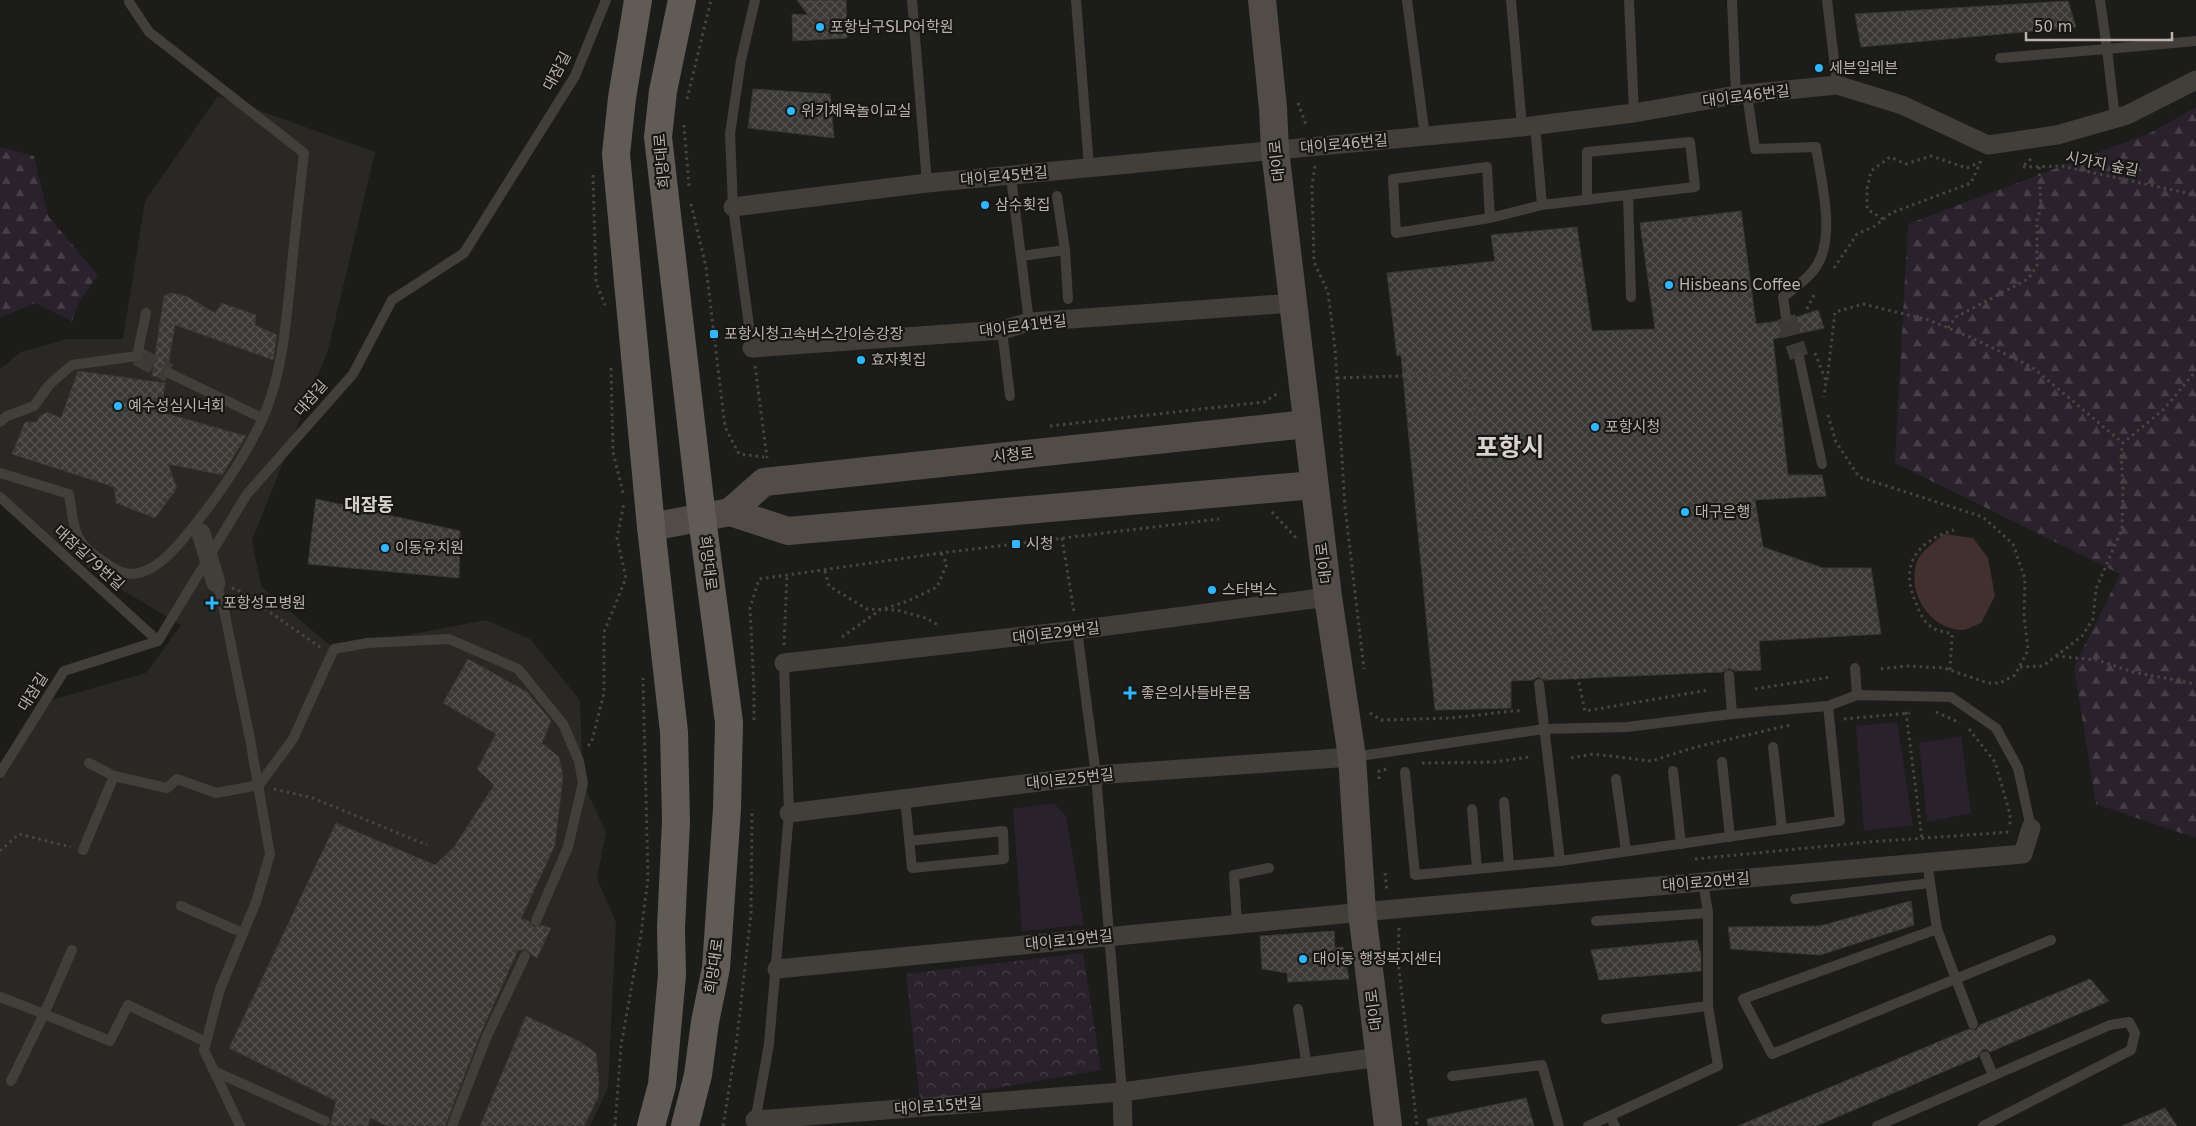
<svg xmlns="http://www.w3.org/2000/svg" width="2196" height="1126" font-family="'DejaVu Sans','Noto Sans KR',sans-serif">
<defs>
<pattern id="forest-firs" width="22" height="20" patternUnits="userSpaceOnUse" patternTransform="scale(1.25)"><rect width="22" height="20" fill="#29212b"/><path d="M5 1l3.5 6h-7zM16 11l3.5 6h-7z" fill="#463f47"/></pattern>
<pattern id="park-crowns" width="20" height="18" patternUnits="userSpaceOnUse" patternTransform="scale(1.25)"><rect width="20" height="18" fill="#29212b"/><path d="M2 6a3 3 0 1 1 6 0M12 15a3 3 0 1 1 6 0" fill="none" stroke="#463f47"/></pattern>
<pattern id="building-cross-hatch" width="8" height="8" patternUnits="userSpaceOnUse" patternTransform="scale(1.25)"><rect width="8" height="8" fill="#3b3937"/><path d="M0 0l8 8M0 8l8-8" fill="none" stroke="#555351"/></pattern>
</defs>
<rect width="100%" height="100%" fill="#1c1c1a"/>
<!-- built -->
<path fill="#2a2825" d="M218 96 375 152 328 350 252 540 261 586 334 649 486 620 530 639 580 700 583 783 606 832 597 879 616 922 608 1088 590 1126H0V781L41 703 146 673 181 625 100 577 0 496V369L21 352 67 339H123L145 201Z"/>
<!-- grass -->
<g fill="#29212b">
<path d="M1897 722 1913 825 1864 831 1856 726Z"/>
<path d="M1961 736 1971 813 1927 822 1919 743Z"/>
<path d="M1054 803 1066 816 1084 925 1022 931 1013 809Z"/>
</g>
<!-- forest -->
<g fill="url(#forest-firs)">
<path d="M2196 107V838L2096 804 2074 667 2120 574 1895 463 1908 224 2150 133Z"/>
<path d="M0 147 34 156 48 216 98 275 79 302 72 321 35 303 0 318Z"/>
</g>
<!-- park -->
<path fill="url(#park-crowns)" d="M1083 953 1101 1070 920 1101 906 974Z"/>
<!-- water -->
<path fill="#42302e" d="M1944 534 1973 538 1988 558 1995 596 1981 623C1975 625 1966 631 1959 630 1929 627 1908 593 1916 565 1919 552 1935 542 1944 534Z"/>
<!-- building -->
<g fill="url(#building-cross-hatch)" stroke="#393733">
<path d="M797 0H846L847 38 793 41 792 14 808 15Z"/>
<path d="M2068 1 2076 27 1861 47 1855 14Z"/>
<path d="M753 89 830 94 834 138 748 128Z"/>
<path d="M1741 211 1756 324 1780 321 1787 324 1793 318 1818 310 1824 328 1773 339 1788 475H1822L1826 496 1755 500 1763 547 1823 568H1871L1881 634 1759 641 1761 670 1735 671 1729 668 1723 672 1544 680 1538 677 1533 680 1511 681V708L1435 710 1401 355 1397 356 1387 273 1495 261 1491 235 1577 227 1592 331 1655 329 1640 223Z"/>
<path d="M171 293 186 296 215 313 222 303 256 315 255 325 277 335 273 360 175 325 168 366 162 373 165 378 152 376 164 296Z"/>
<path d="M78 371 165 383 161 412 246 436 222 475 168 464 177 488 155 518 116 503 114 487 12 454 25 422H37L40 416 47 412 61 418Z"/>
<path d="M316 499 460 531 459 578 308 564Z"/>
<path d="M468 659 527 692 551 721 542 743 559 757 563 776 555 845 521 919 529 921 534 927 541 925 551 928 537 958 532 955 527 950H518L481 1033 445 1126H387L370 1118 368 1126H330L336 1101 229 1048 336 823 435 865 454 847 494 785 477 769 496 734 443 703Z"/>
<path d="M1911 901 1914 925 1820 955 1731 949 1728 927 1820 926Z"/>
<path d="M1334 931 1335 948 1343 947 1349 979 1288 982 1287 973 1262 969 1260 936Z"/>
<path d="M1697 940 1701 955V971L1599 980 1591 950Z"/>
<path d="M2090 979 2109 1001 1990 1052 1986 1049 1982 1050 1978 1057 1816 1126H1738L1969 1029 1976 1030 1980 1025Z"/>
<path d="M526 1016 579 1041 596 1053 599 1082 598 1097 584 1126H480Z"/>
<path d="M1526 1098 1534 1126H1428L1427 1119Z"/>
<path d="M2165 1108 2177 1126H2122Z"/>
</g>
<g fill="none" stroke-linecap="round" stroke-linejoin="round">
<!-- street-tunnel -->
<g stroke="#3c3a37" stroke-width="19" stroke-dasharray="19 9" stroke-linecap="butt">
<path d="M1786 317 1799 357"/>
<path d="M137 356 169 373"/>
</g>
<!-- path -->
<g stroke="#494440" stroke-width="3" stroke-dasharray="2.5 4" stroke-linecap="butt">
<path d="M687 99 711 0"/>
<path d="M1298 103 1306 125"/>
<path d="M684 125 689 186"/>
<path d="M2031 159 2022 167 2062 166 2196 195"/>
<path d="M1315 166 1312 186 1314 262 1328 292 1335 348 1345 507 1364 669"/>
<path d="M593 175 596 282 605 305"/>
<path d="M691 204 706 267 725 427 739 454 764 457"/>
<path d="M1883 219 1867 209V189L1871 171 1890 157 1906 164 1931 156 1967 168 1980 162"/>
<path d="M1834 268 1857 234 1875 226 1891 213 1971 183 1981 161"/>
<path d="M1807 309 1815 293"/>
<path d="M1948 328 1956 317 2028 279 2037 266V220L2041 208 2039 167"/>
<path d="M1815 353 1826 381 1824 397"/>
<path d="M755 366 767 458"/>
<path d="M611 368 613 452 623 493"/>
<path d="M1337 378 1464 374C1473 401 1479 419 1478 448 1477 462 1468 475 1468 489 1467 534 1504 547 1540 559L1541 592 1554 648 1579 683 1585 711 1709 690"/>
<path d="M1827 380 1835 312 1863 304 1929 320 1972 338 2032 367 2123 443"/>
<path d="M1828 415 1836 442 1859 477 1983 517 2013 544 2025 579 2024 615 2028 650 2015 675 2000 683H1988L1944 668 1907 666 1879 669"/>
<path d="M1050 426 1264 402 1280 392"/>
<path d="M1272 512 1298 540"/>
<path d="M1062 538 1074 612"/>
<path d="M825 571 829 586 867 609 897 610 926 618 940 626"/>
<path d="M232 588 238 590 320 647"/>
<path d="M842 637 880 610 908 601 937 587 947 564 941 553"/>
<path d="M784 645 787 575"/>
<path d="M2056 656 2097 660 2133 672 2196 684"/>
<path d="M2020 667 2043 666 2082 636 2093 619 2096 589 2122 529 2123 488 2121 453 2123 443 2164 409 2196 371"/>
<path d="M1950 670 1952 634C1946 632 1935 631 1930 626 1923 621 1919 611 1916 603 1899 565 1917 541 1954 530"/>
<path d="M1755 689 1831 677"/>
<path d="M1906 712 1922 839"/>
<path d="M1936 712 1960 723"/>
<path d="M1370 713 1381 720 1451 718 1523 710"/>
<path d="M1844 719 1910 713"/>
<path d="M754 720V689L750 608 759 579 941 553 1219 519"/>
<path d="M1969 729 1995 762 2010 814V826"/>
<path d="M588 746 592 741 604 693V632L626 578 617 538 624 503"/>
<path d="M1571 758 1593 754 1651 761 1696 747 1790 725"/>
<path d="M1422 763 1494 762 1529 757"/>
<path d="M1379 779V771L1387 769"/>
<path d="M274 789 313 798 427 845"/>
<path d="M0 851 19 834 71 847"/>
<path d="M1695 859 1868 842 2010 832"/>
<path d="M1385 873 1387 891"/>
<path d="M1399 928 1398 961 1417 1126"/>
<path d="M615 1126 621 1046 641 934 648 878 643 678"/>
<path d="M723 1126 736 1046 751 914 752 809"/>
</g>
<!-- lane -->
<g stroke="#423e3a" stroke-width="10">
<path d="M912 0 927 183"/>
<path d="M1076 0 1089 167"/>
<path d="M1407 0 1425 137"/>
<path d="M1511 0 1522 127"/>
<path d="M1629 0 1634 113"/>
<path d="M1732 0 1736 95"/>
<path d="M1827 0 1837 85"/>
<path d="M2000 58 2107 49 2100 0"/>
<path d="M1747 94 1755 149 1816 147C1821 182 1838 241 1813 271 1805 281 1793 289 1783 297L1786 317"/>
<path d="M2115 118 2107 49 2196 41"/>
<path d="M1535 125 1542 205 1695 187 1690 142 1587 152V200"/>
<path d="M1011 177 1029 322"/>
<path d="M1628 195 1631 297"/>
<path d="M1490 218 1396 233 1393 179 1487 167 1490 218 1542 205"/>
<path d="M1065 250 1068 299"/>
<path d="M1021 256 1065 250 1057 196"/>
<path d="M1002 330 1010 396"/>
<path d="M752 348 733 207 730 134 741 60 755 0"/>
<path d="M1799 357 1822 464"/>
<path d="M169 373 262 418"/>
<path d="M0 422 7 416 34 406 49 385 72 365 137 356 146 313"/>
<path d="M0 473 69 494C76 540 74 543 115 569 139 584 164 561 179 544 213 504 257 444 272 393 283 358 286 322 290 285 294 241 299 197 304 153L149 32 129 2"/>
<path d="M0 497 158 641"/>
<path d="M216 583 223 605 250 739 270 854 256 902 220 989 204 1050 240 1126"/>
<path d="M1077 630 1096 775 1122 1092"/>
<path d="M1855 668 1857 695"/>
<path d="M1729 675 1732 714"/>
<path d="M1539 684 1560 861"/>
<path d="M1773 747 1782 829"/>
<path d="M1353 757 1544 729 1627 727 1732 714 1828 706 1857 695 1951 697 1996 728 2018 768 2031 828"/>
<path d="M1722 762 1730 837"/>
<path d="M89 763 114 776"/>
<path d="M1673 771 1681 844"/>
<path d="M1405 772 1415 875 1560 861 1840 821 1828 706"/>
<path d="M0 773 64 671 158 641 247 494 353 374 392 300 464 253 575 76 606 0"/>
<path d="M1616 779 1626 851"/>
<path d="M905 799 912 868 1004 859 1003 831 909 841"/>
<path d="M1504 802 1509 866"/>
<path d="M1472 809 1477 869"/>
<path d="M83 850 114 776 167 788 177 779 216 793 259 785 293 739 334 649 367 643 449 639 518 669 563 724 579 761 583 783 568 847 536 921"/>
<path d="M1927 862 1937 929 1973 1024"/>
<path d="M1795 899 1930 883"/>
<path d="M181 906 243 933"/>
<path d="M1708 913V1006"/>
<path d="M1596 921 1708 913 1703 882"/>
<path d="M1237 924 1234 875 1269 868"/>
<path d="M1937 929 1743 999 1772 1054 2051 940"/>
<path d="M0 997 44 1014 72 950"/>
<path d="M1298 1009 1307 1067"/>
<path d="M1985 1056 1993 1075"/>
<path d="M216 1072 325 1121"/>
<path d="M1452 1076 1542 1065 1559 1126"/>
<path d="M11 1081 44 1014 110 1041 128 1005 206 1042"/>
<path d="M1610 1116 1615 1126"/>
<path d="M755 1122 769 1044 789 813 784 663"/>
<path d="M452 1126 487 1036 525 956"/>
<path d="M1588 1126 1718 1066 1708 1006 1606 1019"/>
<path d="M1877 1126 2110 1025 2129 1022 2135 1033 2131 1050 1983 1126"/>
</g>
<!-- street -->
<g stroke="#423e3a" stroke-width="19">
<path d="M733 207 927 183 1522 127 1634 113 1736 95 1837 85 1902 105 1988 145 2057 135 2127 115 2196 80"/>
<path d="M752 348 1002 330 1029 322 1294 303"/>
<path d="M784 663 1077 630 1328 597"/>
<path d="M789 813 1096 775 1352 757"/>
<path d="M777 969 1394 909 2023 854 2031 828"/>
<path d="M1122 1092 1123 1126"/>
<path d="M755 1120 1122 1092 1380 1057"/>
</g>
<!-- secondary -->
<g stroke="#524c48" stroke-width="28">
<path d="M1262 0 1273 108 1275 150 1328 597 1352 757 1362 912 1388 1126"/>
<path d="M730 512 788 531 1314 485"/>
<path d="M651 527 730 512 764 482 1307 424"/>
</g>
<!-- primary -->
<g stroke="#615b56" stroke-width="28">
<path d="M638 0 622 98 616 154 651 527 674 732 676 821 671 928 672 975 662 1085 651 1126"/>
<path d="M682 0 663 91 658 137 702 518 729 722 727 809 716 968 705 1022 698 1075 685 1126"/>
</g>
<!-- street-bridge -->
<path stroke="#423e3a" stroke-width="19" d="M201 533 216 583"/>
</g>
<!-- markers -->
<g fill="#2fb8ff" stroke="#171715" stroke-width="2">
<circle cx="820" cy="27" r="5"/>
<circle cx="1819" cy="68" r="5"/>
<circle cx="791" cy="111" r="5"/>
<circle cx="985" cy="205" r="5"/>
<circle cx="1669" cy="285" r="5"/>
<rect x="709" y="329" width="10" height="10" rx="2.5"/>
<circle cx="861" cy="360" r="5"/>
<circle cx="118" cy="406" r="5"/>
<circle cx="1595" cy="427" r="5"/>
<circle cx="1685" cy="512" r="5"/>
<rect x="1011" y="539" width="10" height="10" rx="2.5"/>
<circle cx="385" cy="548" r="5"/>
<circle cx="1212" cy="590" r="5"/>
<path d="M209.5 595.5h5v5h5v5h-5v5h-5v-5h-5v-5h5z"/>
<path d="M1127.5 685.5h5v5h5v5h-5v5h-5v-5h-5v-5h5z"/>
<circle cx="1303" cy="959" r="5"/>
</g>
<g text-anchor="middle" stroke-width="4.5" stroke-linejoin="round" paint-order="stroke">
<!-- poi labels -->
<g font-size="15" fill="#bdb2ab" stroke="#171715" text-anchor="start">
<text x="830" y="32">포항남구SLP어학원</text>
<text x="1829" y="73">세븐일레븐</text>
<text x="801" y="116">위키체육놀이교실</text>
<text x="995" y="210">삼수횟집</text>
<text x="1679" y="290">Hisbeans Coffee</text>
<text x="724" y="339">포항시청고속버스간이승강장</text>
<text x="871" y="365">효자횟집</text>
<text x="128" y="411">예수성심시녀회</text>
<text x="1605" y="432">포항시청</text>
<text x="1695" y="517">대구은행</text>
<text x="1026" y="549">시청</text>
<text x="395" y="553">이동유치원</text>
<text x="1222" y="595">스타벅스</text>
<text x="223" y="608">포항성모병원</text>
<text x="1141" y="698">좋은의사들바른몸</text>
<text x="1313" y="964">대이동 행정복지센터</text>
</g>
<!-- street labels -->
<g font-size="15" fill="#bdb2ab" stroke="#171715">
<text transform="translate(557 71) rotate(-62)" y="5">대잠길</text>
<text transform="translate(1746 96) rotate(-7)" y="5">대이로46번길</text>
<text transform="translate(1344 144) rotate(-5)" y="5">대이로46번길</text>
<text transform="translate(662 161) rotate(-95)" y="5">희망대로</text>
<text transform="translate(1277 161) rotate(-96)" y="5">대이로</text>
<text transform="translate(2102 164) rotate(11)" y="5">시가지 숲길</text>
<text transform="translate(1004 176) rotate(-5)" y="5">대이로45번길</text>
<text transform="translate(1023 326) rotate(-7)" y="5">대이로41번길</text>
<text transform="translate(311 398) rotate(-49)" y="5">대잠길</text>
<text transform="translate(1013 455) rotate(-6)" y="5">시청로</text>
<text transform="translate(89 558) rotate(42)" y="5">대잠길79번길</text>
<text transform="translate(708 563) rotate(83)" y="5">희망대로</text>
<text transform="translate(1324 563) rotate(-97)" y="5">대이로</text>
<text transform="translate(1056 633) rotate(-7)" y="5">대이로29번길</text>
<text transform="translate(33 692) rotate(-58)" y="5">대잠길</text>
<text transform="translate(1070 779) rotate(-6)" y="5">대이로25번길</text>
<text transform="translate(1706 882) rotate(-5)" y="5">대이로20번길</text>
<text transform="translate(1069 940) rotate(-6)" y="5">대이로19번길</text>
<text transform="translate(714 966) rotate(-82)" y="5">희망대로</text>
<text transform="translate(1374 1010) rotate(-97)" y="5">대이로</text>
<text transform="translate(938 1106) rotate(-4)" y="5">대이로15번길</text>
</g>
<!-- quarter labels -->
<g font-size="18" font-weight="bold" fill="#d9d1cc" stroke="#171715">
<text x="369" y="511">대잠동</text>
</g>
<!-- town labels -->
<g font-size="25" font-weight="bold" fill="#d9d1cc" stroke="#171715">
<text x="1510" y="456">포항시</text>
</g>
</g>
<!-- scale -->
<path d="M2026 32v8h146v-8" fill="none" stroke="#bdb2ab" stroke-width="2.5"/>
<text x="2034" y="32" font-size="15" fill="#bdb2ab" stroke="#171715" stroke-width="4" paint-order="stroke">50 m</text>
</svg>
